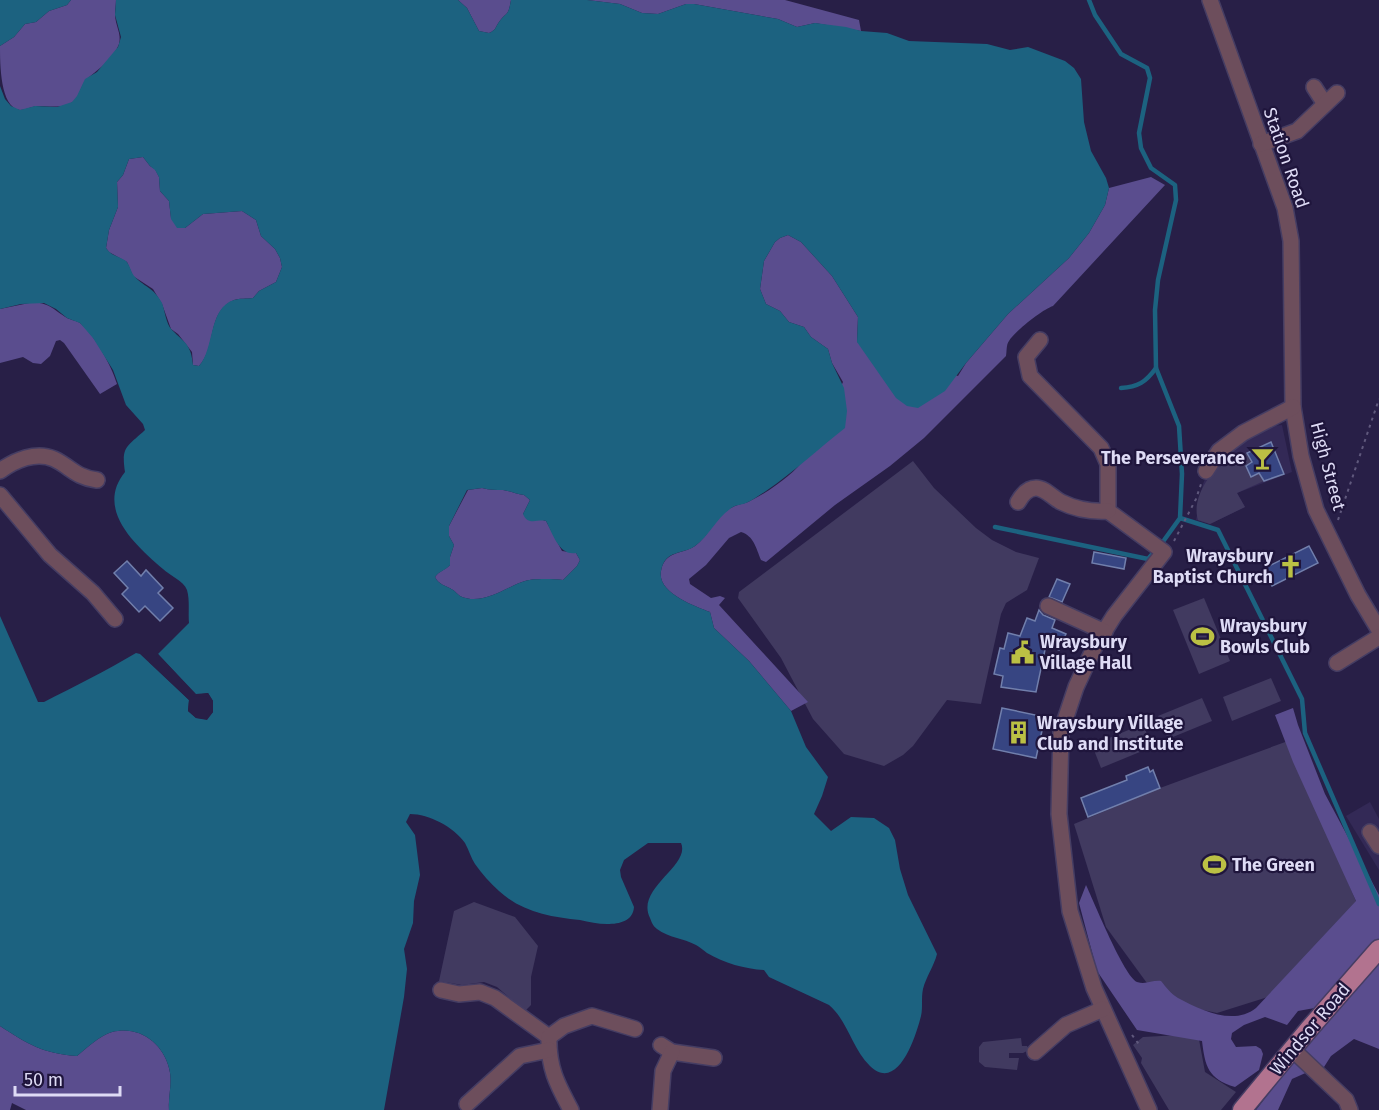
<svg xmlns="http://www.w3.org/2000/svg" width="1379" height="1110" font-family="'Fira Sans',sans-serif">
<rect width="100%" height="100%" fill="#281f47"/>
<!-- built -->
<g fill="#332956">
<path d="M1282 425 1292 472 1237 493 1245 507 1210 524 1196 520 1203 484 1210 466 1263 427Z"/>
<path d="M1370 802 1379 819V870L1346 816Z"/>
</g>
<!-- green -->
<g fill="#413a60">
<path d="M1247 453 1252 462 1246 466 1251 476 1259 473 1264 481 1237 493 1245 507 1210 524 1198 520C1192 501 1206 477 1221 465 1227 459 1239 457 1247 453Z"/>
<path d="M913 461 934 488 976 528 992 540 1016 552 1039 558 1027 590 1006 603 1001 614 981 704 947 700 913 746 903 755 884 766 844 754 813 719 781 658 738 598 739 592Z"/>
<path d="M1204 598 1230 661 1199 674 1173 610Z"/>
<path d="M1271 678 1281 701 1232 721 1223 697Z"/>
<path d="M1202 698 1212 721 1168 739 1158 716Z"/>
<path d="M1143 724 1152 747 1101 768 1092 745Z"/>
<path d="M1288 741 1358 906 1271 996 1217 1013 1160 1001 1106 927 1074 824 1160 788Z"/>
<path d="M474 902 515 917 538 946 531 977V1005L525 1011 497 987 484 982 462 985 439 981 454 911Z"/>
<path d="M1198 1034 1205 1072 1236 1092 1221 1110H1169L1141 1063 1142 1058 1133 1045 1143 1037Z"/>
<path d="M1021 1038 1022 1046H1027L1029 1050 1023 1053H1009V1058H1019L1017 1070 985 1067 979 1062V1047L983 1042Z"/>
</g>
<!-- forest -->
<g fill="#5a4d8e">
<path d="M71 0H116C116 4 115 9 115 14 115 25 122 34 119 44 114 58 99 69 88 78 81 83 81 94 74 101 64 109 50 106 38 106 32 106 26 110 20 110 0 108 0 63 0 46L14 37 25 24 36 22 49 11 67 5Z"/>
<path d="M458 0H511C508 17 507 11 499 22 495 28 496 30 489 33L479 31 467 8Z"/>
<path d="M587 0H785L859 20 861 31 815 23 797 27 778 19 694 4H686L658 14 642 13 620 4Z"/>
<path d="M143 157 150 166 155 169 159 177 160 191 169 201 171 218 185 228 203 214 242 211 256 220 261 236 275 249 280 258 282 267 276 282 259 291 253 298C247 299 239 298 234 300 206 312 217 347 199 366L193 365 192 352 178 334 171 329 162 304 153 289 133 276 127 262 109 252 106 248 109 230 118 207 117 182 123 175 129 159Z"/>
<path d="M1151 177 1165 185 1053 306C1043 309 1014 332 1009 341 1006 345 1007 351 1006 356L924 438 890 466 835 505 766 562 761 560C756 548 754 536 741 532L729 538 706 565 689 579 690 584 711 598 720 596 725 598 719 605 808 702 791 711 749 661 714 628 710 612C695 606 657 593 661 571 665 550 682 555 695 546 709 536 717 514 733 507 738 504 745 504 750 501 763 495 777 485 788 476 816 454 828 414 843 382L832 363 828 349 811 337 804 327 789 322 780 311 766 304 760 289 764 261 775 242 780 238 788 235 801 242 832 276 858 317 857 342 958 376 966 363 1008 314 1069 258 1089 233 1105 205 1109 188Z"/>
<path d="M34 302C51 304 54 310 67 318 71 320 77 321 80 323 95 335 112 367 117 384L100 394 64 343 60 340 56 341 50 356 41 364 33 363 23 357 0 363V309Z"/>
<path d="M482 488C490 490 496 490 503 490 510 491 516 494 524 495L530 500 523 514 546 521 562 551 576 553 580 560 577 566 563 580C552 579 532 578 522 582 503 589 481 606 460 596 457 594 456 592 453 590 445 585 439 585 435 577 439 571 445 570 450 565V557L454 545 449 536V526L468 490Z"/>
<path d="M1293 708 1298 725 1325 794 1379 895V1049L1354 1039 1331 1056 1324 1067H1319L1292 1079 1278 1110H1256L1308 1042 1320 1007 1298 1011 1287 1025 1265 1017 1244 1025 1232 1033 1231 1039 1236 1047 1256 1046 1261 1049 1263 1054 1259 1070 1235 1087C1208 1079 1205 1066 1202 1041L1137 1030 1097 971 1079 903 1086 885C1094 902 1124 976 1137 982 1146 985 1152 980 1161 981 1166 987 1171 994 1178 998 1200 1010 1234 1026 1256 1008L1356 901 1293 762 1275 715Z"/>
<path d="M0 1026C29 1045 42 1053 77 1056 88 1047 99 1036 112 1032 139 1025 163 1043 169 1068 173 1082 168 1096 169 1110H26L12 1103 10 1110H0Z"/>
</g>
<!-- water -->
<g fill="#1c6280" fill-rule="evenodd">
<path d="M0 0H71L67 5 49 11 36 22 25 24 14 37 0 46Z"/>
<path d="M116 0H458L467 8 479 31 489 33C496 30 495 28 499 22 507 11 508 17 511 0H587L620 4 642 13 658 14 686 4H694L778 19 797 27 815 23 846 27 861 31 887 33 909 41 987 44 1010 50 1028 47 1065 61 1074 68 1081 79 1084 122 1091 151 1106 178 1109 188 1105 205 1089 233 1069 258 1008 314 966 363 945 391 918 408 907 406 896 398 857 342 858 317 832 276 801 242 788 235 780 238 775 242 764 261 760 289 766 304 780 311 789 322 804 327 811 337 828 349 832 363 844 388 847 411 845 428C818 449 794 472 766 491 760 495 753 500 746 503 741 505 734 505 730 509 716 519 709 536 695 546 683 555 665 549 661 571 657 593 695 606 710 612L714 628 749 661 791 711 806 747 828 777 822 796 814 814 831 831 851 817 874 818 889 828 895 840 900 869 908 895 937 954C934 966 926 977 923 989 921 998 923 1007 921 1016 916 1036 898 1093 870 1066 851 1047 848 1021 829 1005L769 977 764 970C745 969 724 963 707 953 703 950 700 947 696 945 683 938 669 938 657 929 653 926 652 923 650 918 635 888 691 866 681 843H648L624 860 620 870 621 877 634 907C633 921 620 924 607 924 598 924 589 922 580 920 550 917 522 912 499 891 490 883 482 874 475 864 471 858 469 850 465 843 454 827 429 814 410 814L406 822 415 835 420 875 414 901 413 923 404 949 407 969 404 997 384 1110H169C168 1096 173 1082 169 1068 163 1043 139 1025 112 1032 99 1036 88 1047 77 1056 42 1053 29 1045 0 1026V616L38 702H44C75 686 106 671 136 653L140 654 189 700 188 711 196 718 207 719 213 712V701L208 693 196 695 158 654 189 623C188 614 190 600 187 590 184 581 169 575 163 569 135 545 95 509 125 472 121 446 127 447 145 430L143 424 126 405 113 370 93 338 80 323 67 318 56 309 44 303 21 304 0 309V86L5 99 11 106 20 110 35 106 57 107 72 102 77 96 85 79 97 72 118 47 121 37 115 15ZM143 157 150 166 155 170 159 177 160 191 169 201 171 219 177 228H185L203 214 242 211 256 220 261 236 275 249 280 258 282 267 276 282 259 291 253 298C247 299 240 298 234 300 208 308 215 348 199 366L193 365C191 344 185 343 172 330 166 324 165 311 162 303 154 288 146 288 135 277 131 273 130 265 126 261 119 256 111 256 106 248L109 230 118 207 117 182 123 175 129 159ZM482 488C490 490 496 490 503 490 510 491 516 494 524 495L530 500 523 514C528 526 537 519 546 521 553 534 559 556 576 553L580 560 577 566 563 580C552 579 532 578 522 582 503 589 481 606 460 596 457 594 455 591 453 590 445 585 439 585 435 577 439 571 446 570 450 565V557L454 545 449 536V526L467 490Z"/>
</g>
<!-- pier -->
<path fill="#281f47" d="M158 654 196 694 208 693 213 701V712L207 720 196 718 188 711 189 700 149 662 151 660 191 698V710L197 716H206L210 711V702L206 696 194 697 156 656Z"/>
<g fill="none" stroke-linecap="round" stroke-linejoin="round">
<!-- stream -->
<g stroke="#1c6280" stroke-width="4.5">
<path d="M1089 0 1095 15 1121 54 1147 68 1150 78 1139 133 1141 148 1151 168 1175 185 1176 200 1158 280 1155 310 1156 368 1179 426 1182 474 1180 518 1162 543"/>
<path d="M1121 388C1138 387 1146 382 1156 368"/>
<path d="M1180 518 1218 530 1302 699 1305 733 1379 904"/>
<path d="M995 527 1148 559 1154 552"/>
</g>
</g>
<!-- building -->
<g fill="#374582" stroke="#717fac" stroke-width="1.5">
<path d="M1271 442 1284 474 1264 481 1259 473 1251 477 1246 466 1252 462 1247 453Z"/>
<path d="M1309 546 1318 563 1272 586 1263 569Z"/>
<path d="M1094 552 1126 558 1124 569 1092 563Z"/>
<path d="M127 561 141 576 146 570 163 588 158 593 173 608 160 621 145 606 139 612 122 594 128 588 114 573Z"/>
<path d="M1057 579 1070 584 1062 602 1049 597Z"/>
<path d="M1039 610 1043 615 1055 620 1052 628 1066 634 1059 650 1046 645 1036 692 1001 687 1003 676 994 674 1000 648 1004 649 1008 633 1020 636 1027 618 1035 621Z"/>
<path d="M1002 708 1045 717 1036 758 993 749Z"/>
<path d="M1148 767 1150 772 1153 770 1160 788 1088 817 1081 798 1127 780 1126 776Z"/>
</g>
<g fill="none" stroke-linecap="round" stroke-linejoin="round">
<defs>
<g id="minor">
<path d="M1210 0 1285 208 1291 241 1293 407 1301 456 1316 510 1358 595 1379 630"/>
<path d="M1314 87 1325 104"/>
<path d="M1261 144 1297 131 1337 93"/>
<path d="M1040 340 1026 357 1030 376 1101 448 1108 464V511L1164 552 1114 616 1094 648 1076 687 1061 732 1059 814 1070 911 1094 988 1149 1110"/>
<path d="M0 471C15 460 36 451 54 459 71 467 75 477 97 480"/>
<path d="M1206 471 1219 451 1243 433 1293 407"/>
<path d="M0 495 50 555 93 593 115 619"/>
<path d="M1018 502C1022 495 1027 488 1036 488 1045 488 1053 498 1061 502 1077 510 1091 512 1108 511"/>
<path d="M1048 606 1105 632"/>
<path d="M1337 663 1379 637"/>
<path d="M1370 832 1379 846"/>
<path d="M441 990 459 994 480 992 495 998 549 1037C548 1067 557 1084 571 1110"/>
<path d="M549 1037 564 1026 592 1016 635 1029"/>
<path d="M661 1045 672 1052 714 1058"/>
<path d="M1292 1049 1346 1100 1350 1110"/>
<path d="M1035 1052 1066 1025 1103 1009"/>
<path d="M467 1104 520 1056 549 1050"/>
<path d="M660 1110 663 1071 672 1052"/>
</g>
<path id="major" d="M1242 1110 1309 1029 1379 949"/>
</defs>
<!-- minor casing -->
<use href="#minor" stroke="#453d63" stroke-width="18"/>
<!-- major casing -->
<use href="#major" stroke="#453d63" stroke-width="21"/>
<!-- path -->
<g stroke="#60597d" stroke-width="2" stroke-dasharray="3 4.5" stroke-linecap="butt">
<path d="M1338 520 1379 399"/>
<path d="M1174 541 1196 499 1201 484"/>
<path d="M1132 1035 1141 1047"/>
</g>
<!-- minor -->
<use href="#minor" stroke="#6d4e5c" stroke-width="15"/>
<!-- major -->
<use href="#major" stroke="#b2738f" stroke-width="18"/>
</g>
<!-- icons -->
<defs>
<symbol id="bar-bare" viewBox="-9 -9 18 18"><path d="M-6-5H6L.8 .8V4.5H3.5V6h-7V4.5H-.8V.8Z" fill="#bbc044" stroke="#1f153c" stroke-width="2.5" paint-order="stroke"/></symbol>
<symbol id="church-bare" viewBox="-9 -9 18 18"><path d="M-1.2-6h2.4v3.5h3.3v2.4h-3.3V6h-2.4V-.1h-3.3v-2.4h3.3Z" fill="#bbc044" stroke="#1f153c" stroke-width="2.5" paint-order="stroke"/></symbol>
<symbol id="stadium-bare" viewBox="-9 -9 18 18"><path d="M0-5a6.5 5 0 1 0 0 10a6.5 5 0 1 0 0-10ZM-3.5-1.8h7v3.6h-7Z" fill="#bbc044" stroke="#1f153c" stroke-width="2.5" paint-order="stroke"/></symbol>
<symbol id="civic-bare" viewBox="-9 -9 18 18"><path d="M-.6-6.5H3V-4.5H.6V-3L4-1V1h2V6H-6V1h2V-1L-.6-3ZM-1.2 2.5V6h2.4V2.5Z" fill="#bbc044" stroke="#1f153c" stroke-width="2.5" paint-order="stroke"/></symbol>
<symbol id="building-bare" viewBox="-9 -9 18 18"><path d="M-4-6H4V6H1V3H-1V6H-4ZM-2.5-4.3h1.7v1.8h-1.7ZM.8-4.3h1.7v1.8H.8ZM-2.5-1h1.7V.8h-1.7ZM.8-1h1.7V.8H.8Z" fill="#bbc044" stroke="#1f153c" stroke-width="2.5" paint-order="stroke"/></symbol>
</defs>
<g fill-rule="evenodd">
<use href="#bar-bare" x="1246" y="442" width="33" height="33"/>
<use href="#church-bare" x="1274" y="550" width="33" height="33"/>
<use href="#stadium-bare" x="1186" y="620" width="33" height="33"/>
<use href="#civic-bare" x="1006" y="636" width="33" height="33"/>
<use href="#building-bare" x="1002" y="716" width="33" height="33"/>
<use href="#stadium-bare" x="1198" y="848" width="33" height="33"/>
</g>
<g text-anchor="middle" stroke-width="4.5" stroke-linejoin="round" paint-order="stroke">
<!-- street labels -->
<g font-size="18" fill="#dedbf5" stroke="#1f153c">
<text transform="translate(1286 158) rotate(71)" y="6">Station Road</text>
<text transform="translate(1328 466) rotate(75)" y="6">High Street</text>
<text transform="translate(1310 1029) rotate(-50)" y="6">Windsor Road</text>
</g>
<!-- poi labels -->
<g font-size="18" font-weight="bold" fill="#dedbf5" stroke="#1f153c" text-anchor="start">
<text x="1245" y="464" text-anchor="end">The Perseverance</text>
<text x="1273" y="562" text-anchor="end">Wraysbury<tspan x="1273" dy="21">Baptist Church</tspan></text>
<text x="1220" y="632">Wraysbury<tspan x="1220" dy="21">Bowls Club</tspan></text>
<text x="1040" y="648">Wraysbury<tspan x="1040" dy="21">Village Hall</tspan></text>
<text x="1037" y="729">Wraysbury Village<tspan x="1037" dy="21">Club and Institute</tspan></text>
<text x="1232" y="871">The Green</text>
</g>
</g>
<!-- scale -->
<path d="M15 1086v9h105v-9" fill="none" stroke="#dedbf5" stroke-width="3"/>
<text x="24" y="1086" font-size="18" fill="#dedbf5" stroke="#1f153c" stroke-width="4.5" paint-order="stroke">50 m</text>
</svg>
